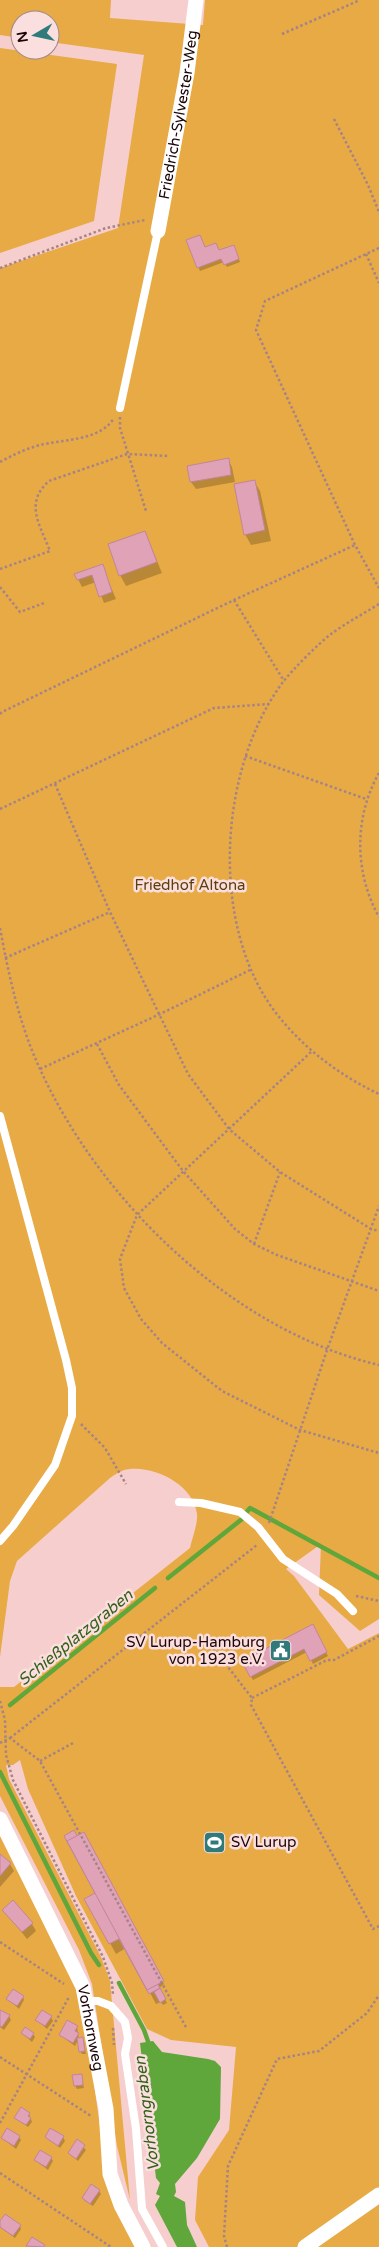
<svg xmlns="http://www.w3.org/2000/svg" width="379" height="2247" font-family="'Varela Round',sans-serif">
<rect width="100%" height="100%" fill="#f7cece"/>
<!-- green -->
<g fill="#e7aa45">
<path d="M0 0H111L110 18 203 25 205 0H379V1619L360 1631 319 1595 321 1544 286 1569 294 1576 348 1649 379 1633V2247H209L195 2220 198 2177 229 2130 236 2047 171 2040 147 2029 76 1896 28 1789 20 1760 13 1765H6L9 1779 101 1957 110 1981 130 2200 117 2146 92 1984 79 1950 0 1796V1687H14L190 1548C192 1538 198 1524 197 1514 194 1484 151 1463 124 1470 119 1472 114 1475 110 1478L17 1561 10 1581 0 1657V268L118 228 144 55 50 42V20H20V38L0 35Z"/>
<path d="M0 48 117 64 94 221 0 253Z"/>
<path d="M0 1826 81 1990 100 2127 136 2247H0Z"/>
</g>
<!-- water -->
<path fill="#5fa63b" d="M153 2041 162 2052 208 2059 215 2061 221 2067 220 2119 197 2158 175 2184 176 2192 174 2196 185 2202 187 2225 197 2247H177L155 2205 160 2196 156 2194 160 2183 156 2178 140 2043Z"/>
<!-- shadow -->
<g fill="#0003">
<path d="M188 241 205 248 219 252 235 249 240 262 227 267 224 262 200 271Z"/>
<path d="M228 460 232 467 235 482 196 489 191 482 189 467Z"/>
<path d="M254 481 260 491 271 541 251 545 245 534Z"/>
<path d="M145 532 162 573 126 586 120 575Z"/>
<path d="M102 566 116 599 104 603 96 582 82 587 76 575Z"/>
<path d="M312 1626 328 1656 313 1664 307 1652 253 1680 243 1662Z"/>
<path d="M84 1833 164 1984 159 1988 167 2003 163 2005 161 2002 156 2004 126 1948 116 1954 86 1899 97 1893 76 1837Z"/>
<path d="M0 1856 10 1864 14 1871 0 1887Z"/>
<path d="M4 1910 32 1924 36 1931 27 1939Z"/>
<path d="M23 1997 24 2000 19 2009 8 1999Z"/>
<path d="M0 2013 9 2016 11 2020 4 2030 0 2027Z"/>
<path d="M51 2017 53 2021 47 2029 37 2020Z"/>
<path d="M77 2027 79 2039H82L84 2042 86 2054H82L80 2051 78 2040 75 2046 60 2035Z"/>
<path d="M22 2033 33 2034 35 2037 32 2042Z"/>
<path d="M81 2075 84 2088 77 2089 75 2086Z"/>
<path d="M29 2114 32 2122 28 2127 16 2118Z"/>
<path d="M19 2137 21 2140 16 2149 2 2138Z"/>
<path d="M46 2137H63L65 2141 60 2148Z"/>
<path d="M77 2141 86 2150 78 2161 69 2153Z"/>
<path d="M51 2158 53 2161 48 2170 35 2160Z"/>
<path d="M99 2191 101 2194 93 2206 85 2201 83 2198Z"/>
<path d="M0 2223 20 2226 21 2229 15 2238 1 2228Z"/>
</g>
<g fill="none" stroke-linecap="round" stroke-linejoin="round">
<!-- stream -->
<g stroke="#5fa63b" stroke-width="4.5">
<path d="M246 1513 250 1508 379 1578"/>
<path d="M168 1578 242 1519"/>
<path d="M10 1705 155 1588"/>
<path d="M0 1772 91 1953 99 1965"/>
<path d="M119 1983 144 2030 150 2047"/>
</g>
</g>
<!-- building -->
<g fill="#e0a2b7" stroke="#c1859a">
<path d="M200 235 205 247 216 243 219 250 234 245 239 259 224 265 221 259 197 268 186 240Z"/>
<path d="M229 458 231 475 190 482 187 466Z"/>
<path d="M255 480 265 530 244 535 234 484Z"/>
<path d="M145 531 157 562 119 576 108 544Z"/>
<path d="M103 564 112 592 99 597 92 575 77 580 74 574Z"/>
<path d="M313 1624 327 1652 310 1661 304 1649 250 1677 242 1661Z"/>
<path d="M74 1830 160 1988 149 1994 119 1939 109 1944 84 1899 95 1893 64 1836Z"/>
<path d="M84 1832 164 1981 147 1990 67 1841Z"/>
<path d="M0 1854 11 1863 0 1876Z"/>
<path d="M13 1900 33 1923 22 1932 2 1910Z"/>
<path d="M160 1988 166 1999 160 2003 154 1992Z"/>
<path d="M13 1989 24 1996 17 2006 6 1999Z"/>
<path d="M0 2010 10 2015 2 2027 0 2026Z"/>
<path d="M42 2010 52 2016 45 2026 35 2020Z"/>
<path d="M67 2020 78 2026 75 2031 79 2033 73 2043 59 2035Z"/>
<path d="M25 2027 34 2033 30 2039 21 2033Z"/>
<path d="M83 2037 85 2051 79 2052 77 2038Z"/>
<path d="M82 2074 83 2085 74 2086 72 2075Z"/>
<path d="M21 2107 30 2113 28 2116 31 2118 26 2125 14 2118Z"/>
<path d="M7 2128 20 2136 14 2146 1 2138Z"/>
<path d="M50 2128 64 2136 58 2146 45 2137Z"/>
<path d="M77 2139 85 2145 76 2159 68 2153Z"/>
<path d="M40 2150 52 2157 46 2167 34 2160Z"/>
<path d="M91 2184 100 2190 90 2204 82 2198Z"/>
<path d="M5 2214 21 2225 13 2236 0 2227V2221Z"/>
<path d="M32 2237 45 2245 44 2247 26 2246Z"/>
</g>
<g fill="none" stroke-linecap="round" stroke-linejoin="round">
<!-- path -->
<g stroke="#a68485" stroke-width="2.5" stroke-dasharray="2.5 2.5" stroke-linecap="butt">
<path d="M282 34 360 0"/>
<path d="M334 119 368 185 379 212"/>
<path d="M379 248 265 301 256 330 355 545 379 588"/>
<path d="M366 254 379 283"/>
<path d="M0 268 106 228 145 220"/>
<path d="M120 417V428L146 511"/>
<path d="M0 462C13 455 25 449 40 445 64 439 100 441 114 418"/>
<path d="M0 569 50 551C40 525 24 503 49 481L127 454 169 456"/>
<path d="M0 587 20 612 44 603"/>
<path d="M234 600 284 681"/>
<path d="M379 604C363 614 346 623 331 634 318 644 293 669 283 682 218 769 209 926 276 1013 303 1048 339 1075 379 1094"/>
<path d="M0 714 2 712 234 600 355 545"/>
<path d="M245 756 366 799"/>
<path d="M379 773C354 817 354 872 379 917"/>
<path d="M55 784 110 912 188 1074 229 1129 280 1172 371 1229 379 1231"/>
<path d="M0 809 214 708 269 704"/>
<path d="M0 928C9 976 19 1024 40 1069 101 1203 234 1331 379 1365"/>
<path d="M5 958 110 912"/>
<path d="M97 1044 119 1085 183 1171 235 1229 254 1244 277 1255 379 1291"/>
<path d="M311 1052 137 1215 120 1259 124 1288 141 1319 162 1343 222 1391 300 1430 379 1453"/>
<path d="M40 1069 158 1015 250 970"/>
<path d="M254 1244 280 1172"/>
<path d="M81 1424 105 1448 126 1484"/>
<path d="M269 1523 327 1350 379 1206"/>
<path d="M356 1596 379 1601"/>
<path d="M207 1640 252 1698 251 1705 373 1929 379 1926"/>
<path d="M252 1698 327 1660H334L379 1636"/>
<path d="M0 1701 5 1720 6 1755 13 1780 103 1957 112 1983 113 1995"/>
<path d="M10 1738 257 1545"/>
<path d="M0 1743 10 1738 40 1761 187 2029"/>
<path d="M40 1761 73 1743"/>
<path d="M0 1942 64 1984"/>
<path d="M113 2028 114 2045"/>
<path d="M0 2057 91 2116"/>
<path d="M0 2123 69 1997"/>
<path d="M0 2173 111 2247"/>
<path d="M227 2247 224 2236 228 2166 277 2059 319 2051 367 2013 379 1995"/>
</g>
<!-- lane -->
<g stroke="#fff" stroke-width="8">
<path d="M120 408 158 231"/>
<path d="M0 1116 66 1360 72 1388V1416L55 1465 13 1526 0 1541"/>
<path d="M179 1502 201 1503 240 1512 258 1527 283 1559 337 1594 353 1611"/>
<path d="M87 2001H98L111 2006 125 2022 128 2038 125 2054 136 2129 142 2209 163 2247"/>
</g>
<!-- street -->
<g stroke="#fff" stroke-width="15">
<path id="s1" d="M158 231 187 73 196 0"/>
<path id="s2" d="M0 1819 83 1987 106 2109 110 2174 121 2205 143 2247"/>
<path d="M305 2247 379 2195"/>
</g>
</g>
<!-- icons -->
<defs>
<symbol id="civic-square" viewBox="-11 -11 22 22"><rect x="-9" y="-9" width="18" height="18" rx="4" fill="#317a7b" stroke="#fbdfdf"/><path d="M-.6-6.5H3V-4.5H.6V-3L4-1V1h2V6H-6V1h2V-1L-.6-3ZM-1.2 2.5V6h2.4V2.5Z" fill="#fff"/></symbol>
<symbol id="stadium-square" viewBox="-11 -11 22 22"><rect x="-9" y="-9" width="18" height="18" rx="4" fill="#317a7b" stroke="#fbdfdf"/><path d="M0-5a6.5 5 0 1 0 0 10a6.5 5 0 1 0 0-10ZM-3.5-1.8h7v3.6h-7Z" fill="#fff"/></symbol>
</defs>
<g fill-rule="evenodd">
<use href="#civic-square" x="268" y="1638" width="25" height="25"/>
<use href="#stadium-square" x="202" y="1830" width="25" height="25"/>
</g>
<g text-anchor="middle" stroke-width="5" stroke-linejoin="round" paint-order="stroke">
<!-- street labels -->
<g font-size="15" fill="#1c0608" stroke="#fbdfdf">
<text dy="5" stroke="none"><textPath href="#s1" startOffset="118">Friedrich-Sylvester-Weg</textPath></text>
<text dy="5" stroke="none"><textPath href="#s2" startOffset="229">Vorhornweg</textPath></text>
</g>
<!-- park labels -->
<g font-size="15" fill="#5b3e0a" stroke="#fbdfdf">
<text x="190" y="890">Friedhof Altona</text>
</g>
<!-- poi labels -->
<g font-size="15" fill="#1c0608" stroke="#fbdfdf" text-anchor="end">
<text x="265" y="1647">SV Lurup-Hamburg<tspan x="265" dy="17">von 1923 e.V.</tspan></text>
<text x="231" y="1847" text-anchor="start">SV Lurup</text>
</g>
<!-- water labels -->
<g font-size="16" font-style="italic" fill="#33611a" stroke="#fbdfdf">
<text transform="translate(75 1637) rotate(-39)" y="6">Schießplatzgraben</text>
<text transform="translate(146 2114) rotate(-97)" y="6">Vorhorngraben</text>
</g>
</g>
<!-- north arrow -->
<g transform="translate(35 35) rotate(261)"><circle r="24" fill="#fbdfdf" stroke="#a28889"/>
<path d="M0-4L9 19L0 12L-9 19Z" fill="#317a7b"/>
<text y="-8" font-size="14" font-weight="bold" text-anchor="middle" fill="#1c0608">N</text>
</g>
</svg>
